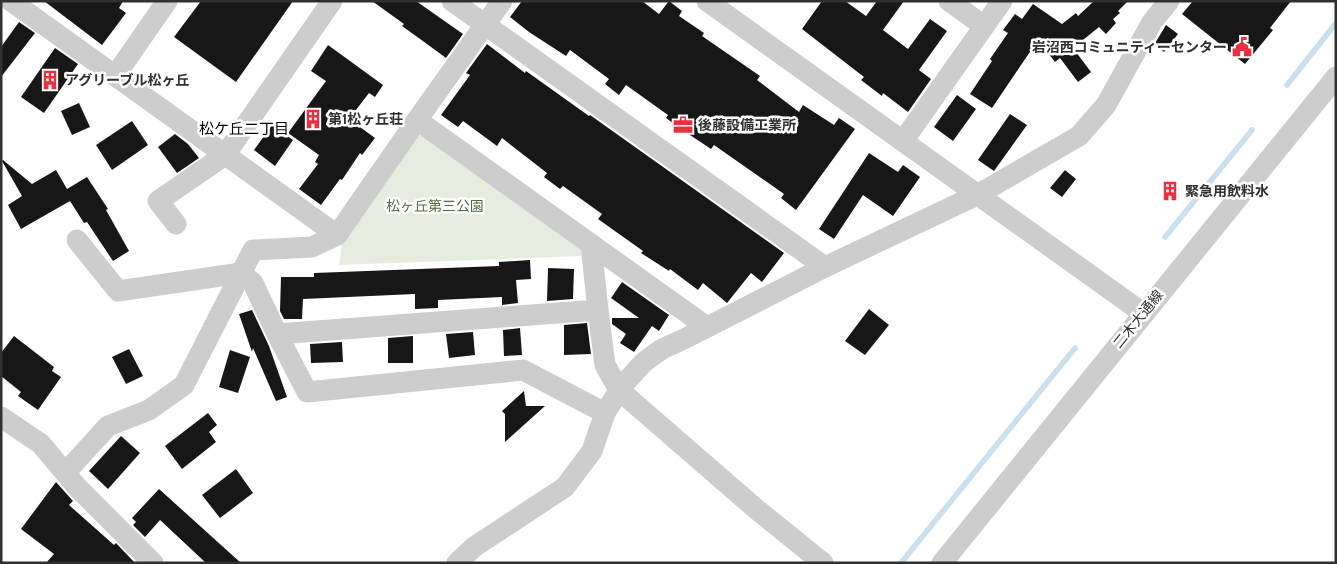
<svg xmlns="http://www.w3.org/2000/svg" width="1337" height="564" font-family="Cabin,'Noto Sans JP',sans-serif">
<rect width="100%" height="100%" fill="#fff"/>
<!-- green -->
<path fill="#e6edde" d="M426 133 582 242 581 256 339 265 342 243 417 137Z"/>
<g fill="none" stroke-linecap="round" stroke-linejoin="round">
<!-- stream -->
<g stroke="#cae0ed" stroke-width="5.5">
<path d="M1287 85 1336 23"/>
<path d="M1165 237 1252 130"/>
<path d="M901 563 1075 348"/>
</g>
</g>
<!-- building -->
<g fill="#171717">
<path d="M44 1H123L119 8 126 13 102 45Z"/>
<path d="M201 1H293L236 82 174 37Z"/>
<path d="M372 1H416L463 34 446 58 427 44 402 26 404 24Z"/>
<path d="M522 1H642L659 14 669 1 682 11 679 16 704 33 702 36 760 76 757 80 799 112 803 105 834 125 839 118 855 129 796 210 781 198 784 194 714 145 711 149 681 129 666 118 668 115 626 85 619 95 605 84 609 79 570 50 566 56 529 32 510 17Z"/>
<path d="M822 1H845L866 16 877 1H904L883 30 908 49 930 19 947 31 919 70 931 79 908 112 883 93 882 96 861 80 864 77 802 29Z"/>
<path d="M1094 1H1128L1118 11 1120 13 1113 19 1116 23 1106 34 1099 27 1073 48 1091 72 1078 82 1060 58 1055 62 1038 40 992 108 970 94 992 61 990 59 1008 33 1003 30 1015 14 1022 19 1033 4 1062 24 1076 13 1078 16Z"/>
<path d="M1193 1H1291L1270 28 1273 30 1245 64 1182 14Z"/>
<path d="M19 22 35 33 1 77V47Z"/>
<path d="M1166 25 1178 34 1164 52 1154 45Z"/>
<path d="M487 44 525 73 526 71 589 116 590 115 784 253 762 282 751 273 727 303 703 283 698 290 670 269 669 271 641 253 643 251 598 219 602 214 563 186 560 189 544 177 547 173 502 138 497 146 463 121 458 127 441 115 470 75 466 73Z"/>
<path d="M328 45 383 85 375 97 369 93 349 119 375 138 362 155 360 153 342 180 340 179 321 205 299 189 318 164 315 162 319 155 288 133 326 81 311 71Z"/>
<path d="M55 48 78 64 44 113 21 97Z"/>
<path d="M957 95 976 109 953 141 934 127Z"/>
<path d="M79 103 90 127 72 135 61 111Z"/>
<path d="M1010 114 1027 125 994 171 978 160Z"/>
<path d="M132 121 148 145 112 170 96 145Z"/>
<path d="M272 125 293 140 275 166 254 150Z"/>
<path d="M175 134 188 144 199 158 177 173 158 147Z"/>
<path d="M869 153 898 172 903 165 920 177 893 216 863 195 834 239 819 229Z"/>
<path d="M3 160 32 184 56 170 67 189 87 177 108 209 106 210 129 251 113 261 87 222 84 223 70 201 21 229 8 205 22 196 2 161Z"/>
<path d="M1065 170 1076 179 1062 197 1050 188Z"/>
<path d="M530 260 531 279 516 280 518 303 502 305V297L438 300V308L415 309V294L303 299 302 319H284L280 311 281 277H314V273L499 266V262Z"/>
<path d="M548 268 574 269 573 299 547 301Z"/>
<path d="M622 282 669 315 659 331 652 326 634 352 620 343 626 334 612 324V318H639L611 298Z"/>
<path d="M869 309 889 325 865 355 845 341Z"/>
<path d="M252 310 269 346 287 397 276 401 253 348 252 352 239 314Z"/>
<path d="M587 323 591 354 564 355V325Z"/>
<path d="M520 328 522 355 504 356 503 330Z"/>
<path d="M473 332 475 355 449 358 446 334Z"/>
<path d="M14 336 54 367 52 371 61 377 38 410 18 396 21 392 1 376V353Z"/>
<path d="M413 336V363H388V338Z"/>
<path d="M342 342 343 362 311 363 310 344Z"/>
<path d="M129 349 143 376 126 384 112 357Z"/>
<path d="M230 350 250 357 238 393 219 387Z"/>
<path d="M524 391 526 406H545L505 442V414L502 411Z"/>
<path d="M208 413 217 425 209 432 216 442 182 469 165 446Z"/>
<path d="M121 436 140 453 108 489 89 471Z"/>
<path d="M236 469 253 493 220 518 202 495Z"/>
<path d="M56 482 73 501 69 505 114 545 116 543 135 563H46L54 554 21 529Z"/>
<path d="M159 489 241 563H206L160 520 145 537 133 525 136 522 132 518Z"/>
</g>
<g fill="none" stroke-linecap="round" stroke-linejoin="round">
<!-- minor -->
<g stroke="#cdcdcd" stroke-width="21">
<path d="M11 1 337 235"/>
<path d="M452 1 825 267"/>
<path d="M707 1 1143 313"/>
<path d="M949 1 984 26"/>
<path d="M115 76 167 1"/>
<path d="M417 120 707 327"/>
<path d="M903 141 1002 1"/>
<path d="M176 224 158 201 225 155 332 1"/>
<path d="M77 240 118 291 241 273 253 283 277 334 598 310 591 244"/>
<path d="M598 310 605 365 619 390 755 508 823 563"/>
<path d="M277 334 307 392 523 370 605 413"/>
<path d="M1 417 41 444 77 487 153 563"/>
<path d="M66 472 108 426 149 410 184 385 253 250 312 247 337 235 417 120 502 1"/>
<path d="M457 563 474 547 565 487 592 451 605 413 622 386 644 362 662 349 684 339 825 267 977 195 1079 136 1106 105 1152 22 1169 1"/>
<path d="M942 563 1336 77"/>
</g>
</g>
<!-- icons -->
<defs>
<symbol id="civic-bare" viewBox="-9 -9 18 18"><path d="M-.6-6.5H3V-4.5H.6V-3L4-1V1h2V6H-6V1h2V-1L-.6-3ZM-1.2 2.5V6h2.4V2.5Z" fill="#e9303f" stroke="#fff" stroke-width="2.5" paint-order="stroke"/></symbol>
<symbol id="building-bare" viewBox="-9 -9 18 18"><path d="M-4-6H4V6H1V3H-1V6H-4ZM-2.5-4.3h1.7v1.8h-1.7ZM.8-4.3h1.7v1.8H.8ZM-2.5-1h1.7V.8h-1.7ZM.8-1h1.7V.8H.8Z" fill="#e9303f" stroke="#fff" stroke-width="2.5" paint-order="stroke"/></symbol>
<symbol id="office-bare" viewBox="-9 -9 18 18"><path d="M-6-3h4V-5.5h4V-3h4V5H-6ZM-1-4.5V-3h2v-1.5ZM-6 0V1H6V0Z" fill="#e9303f" stroke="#fff" stroke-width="2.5" paint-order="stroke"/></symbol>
</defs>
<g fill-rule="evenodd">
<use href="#civic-bare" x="1228" y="33" width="28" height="28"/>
<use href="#building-bare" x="36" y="66" width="28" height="28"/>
<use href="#building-bare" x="299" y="105" width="28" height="28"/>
<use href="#office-bare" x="669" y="111" width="28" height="28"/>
<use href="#building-bare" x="1156" y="177" width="28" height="28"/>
</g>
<g text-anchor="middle" stroke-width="5" stroke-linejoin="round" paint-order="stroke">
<!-- poi labels -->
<g font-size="14" font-weight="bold" fill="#303030" stroke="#fff" text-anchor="start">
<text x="1227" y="52" text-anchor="end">岩沼西コミュニティーセンター</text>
<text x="65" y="85">アグリーブル松ヶ丘</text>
<text x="328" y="124">第1松ヶ丘荘</text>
<text x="698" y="130">後藤設備工業所</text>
<text x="1185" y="196">緊急用飲料水</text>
</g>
<!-- park labels -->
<g font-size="14" fill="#536d3c" stroke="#fff">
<text x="435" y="211">松ヶ丘第三公園</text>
</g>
<!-- street labels -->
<g font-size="14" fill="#303030" stroke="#fff">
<text transform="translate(1138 319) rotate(-51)" y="5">二木大通線</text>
</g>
<!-- neighbourhood labels -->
<g font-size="15" fill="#000" stroke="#fff">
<text x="244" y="134">松ケ丘二丁目</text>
</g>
</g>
<!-- border -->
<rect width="1337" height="564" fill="none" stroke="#303030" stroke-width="5"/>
</svg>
